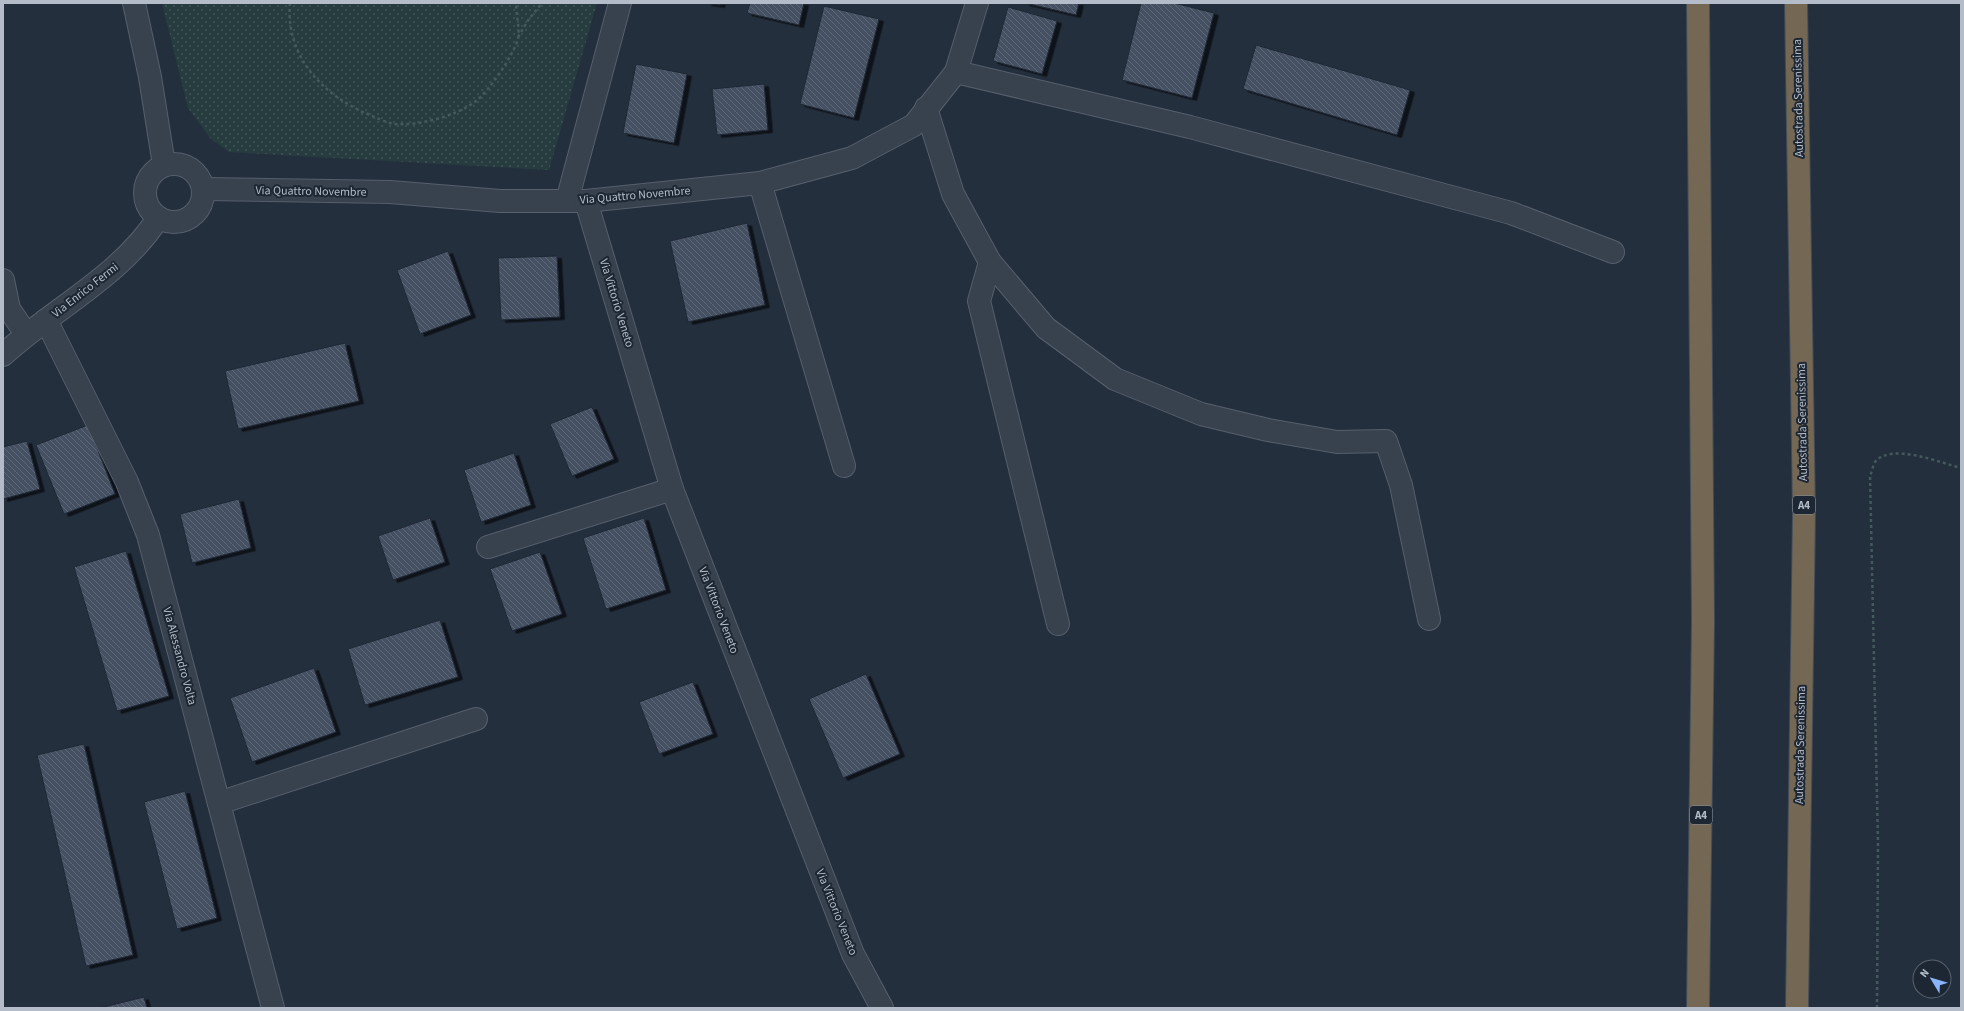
<svg xmlns="http://www.w3.org/2000/svg" width="1964" height="1011" font-family="'Source Sans 3',sans-serif">
<defs>
<pattern id="park-dots" width="8" height="8" patternUnits="userSpaceOnUse"><rect width="8" height="8" fill="#263c3f"/><path d="M2 2h.1M6 6h.1" fill="none" stroke="#435659" stroke-width="1.8" stroke-linecap="round"/></pattern>
<pattern id="building-back-hatch" width="6" height="6" patternUnits="userSpaceOnUse"><rect width="6" height="6" fill="#455162"/><path d="M-1 5l2 2M0 0l6 6M5-1l2 2" fill="none" stroke="#5d6877"/></pattern>
<filter id="shadow"><feDropShadow dx="4.5" dy="2.5" stdDeviation="0" flood-color="#0009"/></filter>
</defs>
<rect width="100%" height="100%" fill="#242f3e"/>
<!-- park -->
<path fill="url(#park-dots)" d="M162 3H597L549 170 229 152 211 139 188 108Z"/>
<!-- building -->
<g fill="url(#building-back-hatch)" stroke="#1f2835" filter="url(#shadow)">
<path d="M707 3H721L720 5Z"/>
<path d="M750 3H804L799 25 747 13Z"/>
<path d="M1025 3H1079L1076 15Z"/>
<path d="M1141 3H1174L1214 13 1192 98 1122 80Z"/>
<path d="M824 6 879 19 854 118 800 104Z"/>
<path d="M1008 7 1057 21 1042 74 993 61Z"/>
<path d="M1256 45 1410 90 1397 135 1243 89Z"/>
<path d="M636 64 687 74 674 143 623 133Z"/>
<path d="M764 84 768 130 717 135 712 89Z"/>
<path d="M747 223 765 305 688 322 670 241Z"/>
<path d="M448 251 471 315 420 334 397 270Z"/>
<path d="M557 256 560 317 501 320 498 258Z"/>
<path d="M345 343 359 401 238 429 225 371Z"/>
<path d="M592 407 614 459 572 476 550 424Z"/>
<path d="M88 425 115 494 64 514 36 445Z"/>
<path d="M27 441 40 489 3 499V447Z"/>
<path d="M514 453 531 505 481 522 464 470Z"/>
<path d="M239 499 251 548 192 563 180 514Z"/>
<path d="M430 518 445 562 393 580 378 536Z"/>
<path d="M644 518 666 590 606 609 583 538Z"/>
<path d="M126 551 169 696 117 711 74 567Z"/>
<path d="M540 552 562 614 512 631 490 569Z"/>
<path d="M440 620 458 677 365 705 348 649Z"/>
<path d="M314 668 336 732 252 762 230 698Z"/>
<path d="M866 674 900 754 843 778 809 699Z"/>
<path d="M693 682 713 734 659 754 639 702Z"/>
<path d="M84 744 133 955 86 966 37 755Z"/>
<path d="M185 791 217 918 177 929 144 802Z"/>
<path d="M144 997 147 1008H100Z"/>
</g>
<g fill="none" stroke-linecap="round" stroke-linejoin="round">
<defs>
<g id="minor">
<path d="M134 3 150 77 164 165"/>
<path d="M956 72 1190 127 1511 213 1613 252"/>
<path d="M926 108 953 194 990 262 1046 328 1115 379 1201 414 1268 430 1337 442 1386 441 1401 485 1429 619"/>
<circle cx="174" cy="193" r="29"/>
<path d="M760 183 844 466"/>
<path d="M204 189 390 192 500 201H586L760 183 852 158 914 125 956 72 977 3"/>
<path d="M567 201 620 3"/>
<path d="M586 201 672 489 853 954 882 1008"/>
<path d="M990 262 979 301 1058 624"/>
<path d="M3 280 9 309 26 334"/>
<path d="M46 320 127 482 148 535 273 1008"/>
<path d="M3 355C53 309 122 275 158 218"/>
<path d="M488 547 672 489"/>
<path d="M219 803 476 719"/>
</g>
<g id="highway">
<path d="M1698 3 1703 622 1698 1008"/>
<path d="M1796 3 1804 513 1797 1008"/>
</g>
</defs>
<!-- minor casing -->
<use href="#minor" stroke="#565f6c" stroke-width="24"/>
<!-- highway casing -->
<use href="#highway" stroke="#434c59" stroke-width="24"/>
<!-- path -->
<g stroke="#44595c" stroke-width="2.5" stroke-dasharray="3 3" stroke-linecap="butt">
<path d="M290 3C285 56 323 96 370 115 377 118 387 123 395 124 419 126 457 116 476 101 489 91 513 56 518 39 520 29 516 14 516 3"/>
<path d="M518 37 529 19 542 3"/>
<path d="M1877 1008 1878 843 1870 476C1872 472 1873 465 1875 462 1891 442 1941 463 1961 468"/>
</g>
<!-- minor -->
<use href="#minor" stroke="#38414e" stroke-width="22"/>
<!-- highway -->
<use href="#highway" stroke="#746855" stroke-width="22"/>
</g>
<g text-anchor="middle" stroke-width="4" stroke-linejoin="round" paint-order="stroke">
<!-- shield labels -->
<g fill="#1d2633" stroke="#878f9c" stroke-width="1">
<rect x="1793" y="496" width="22" height="18" rx="3"/>
<rect x="1690" y="806" width="22" height="18" rx="3"/>
</g>
<g font-size="11" font-weight="bold" fill="#b4bcc9">
<text x="1804" y="509">A4</text>
<text x="1701" y="819">A4</text>
</g>
<!-- street labels -->
<g font-size="12" fill="#b4bcc9" stroke="#1d2633">
<text transform="translate(1798 98) rotate(-91)" y="4">Autostrada Serenissima</text>
<text transform="translate(311 191) rotate(1)" y="4">Via Quattro Novembre</text>
<text transform="translate(635 195) rotate(-5)" y="4">Via Quattro Novembre</text>
<text transform="translate(85 290) rotate(-38)" y="4">Via Enrico Fermi</text>
<text transform="translate(617 303) rotate(73)" y="4">Via Vittorio Veneto</text>
<text transform="translate(1802 422) rotate(-91)" y="4">Autostrada Serenissima</text>
<text transform="translate(719 610) rotate(69)" y="4">Via Vittorio Veneto</text>
<text transform="translate(180 656) rotate(75)" y="4">Via Alessandro Volta</text>
<text transform="translate(1800 745) rotate(-89)" y="4">Autostrada Serenissima</text>
<text transform="translate(837 912) rotate(68)" y="4">Via Vittorio Veneto</text>
</g>
</g>
<!-- border -->
<rect width="1964" height="1011" fill="none" stroke="#b4bcc9" stroke-width="8"/>
<!-- north arrow -->
<g transform="translate(1932 979) rotate(308)"><circle r="19" fill="#1d2633" stroke="#59626f"/>
<path d="M0-3L7 15L0 10L-7 15Z" fill="#8ab4f8"/>
<text y="-6" font-size="11" font-weight="bold" text-anchor="middle" fill="#b4bcc9">N</text>
</g>
</svg>
